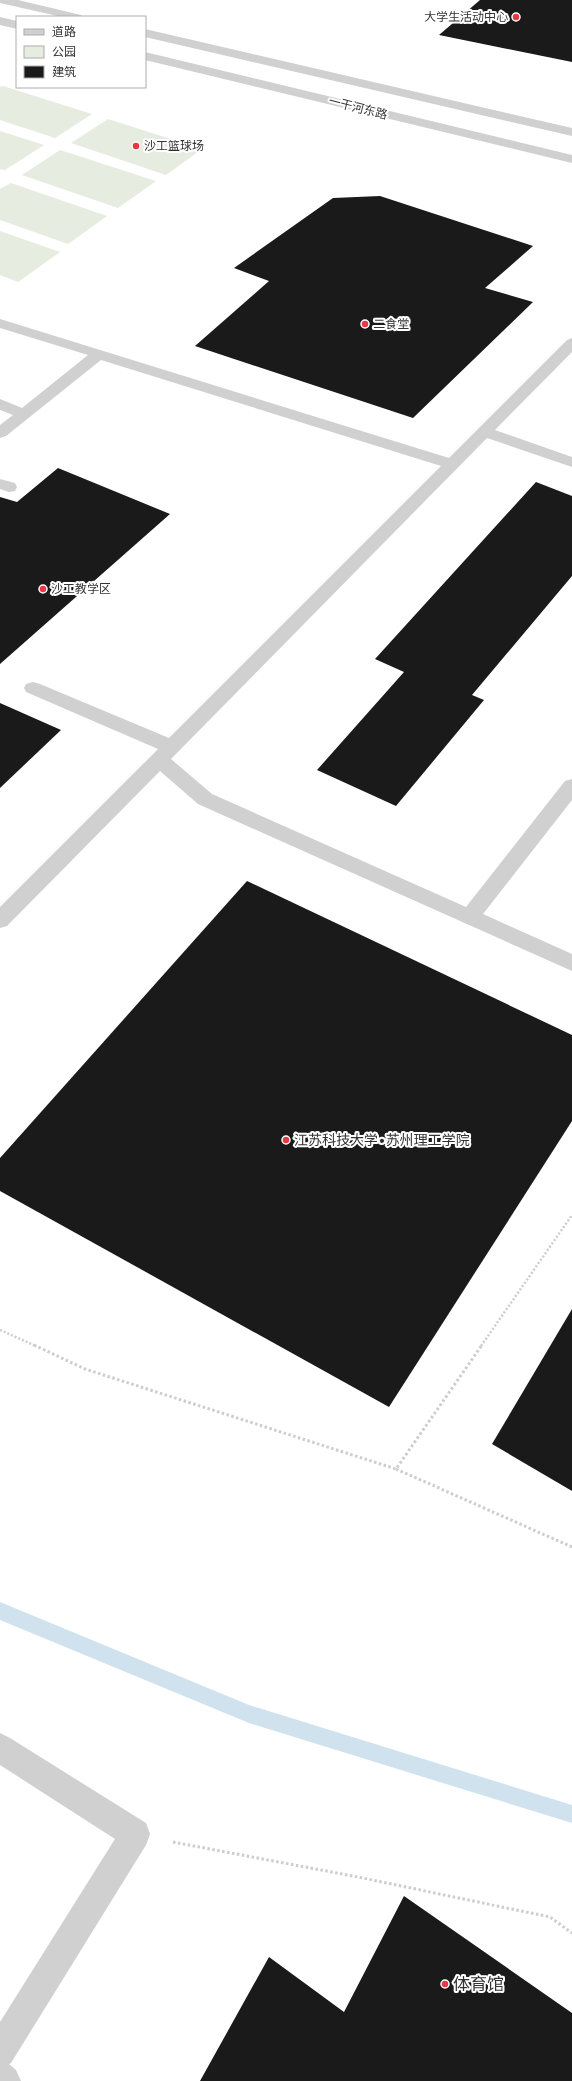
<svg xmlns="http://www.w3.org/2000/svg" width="572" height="2081" font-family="Inter,'Noto Sans SC',sans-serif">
<rect width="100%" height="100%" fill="#fff"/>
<!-- green -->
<g fill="#e6ecdf">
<path d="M3 86 92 114 55 138 0 120V87Z"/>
<path d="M108 119 202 149 166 175 71 143Z"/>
<path d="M0 131 44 145 5 170 0 169Z"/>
<path d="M60 150 156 181 118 208 22 175Z"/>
<path d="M11 183 107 216 68 244 0 220V189Z"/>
<path d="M0 231 60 252 18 282 0 275Z"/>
</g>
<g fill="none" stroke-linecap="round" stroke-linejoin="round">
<!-- stream -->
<path fill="#cfe2ee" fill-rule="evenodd" d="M0 1602 249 1705 572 1805V1823L249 1723 0 1620Z"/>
</g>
<!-- building -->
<g fill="#1a1a1a">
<path d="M480 0H572V62L439 35Z"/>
<path d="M380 196 533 246 485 288 533 302 413 418 195 346 269 281 234 268 333 198Z"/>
<path d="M58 468 170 514 0 664V497L17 502Z"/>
<path d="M536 482 572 496V576L472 695 484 700 396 806 317 770 404 672 375 659Z"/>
<path d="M0 703 61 730 0 788Z"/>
<path d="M247 881 572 1035V1121L389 1407 0 1191V1158Z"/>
<path d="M572 1309V1491L492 1444Z"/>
<path d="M404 1896 572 2013V2081H200L269 1957 344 2012Z"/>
</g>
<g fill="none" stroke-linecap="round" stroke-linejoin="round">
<!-- path-far1 -->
<g stroke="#cdcdcd" stroke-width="2.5" stroke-dasharray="2 2" stroke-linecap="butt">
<path d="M0 1330 36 1346"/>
<path d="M481 1346 572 1215"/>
</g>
<!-- path -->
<g stroke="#cdcdcd" stroke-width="3" stroke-dasharray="2.5 2.5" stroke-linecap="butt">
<path d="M34 1345 85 1369 396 1469 482 1345"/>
<path d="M396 1469 572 1547"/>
<path d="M173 1842 358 1877 550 1917 572 1933"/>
</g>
<!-- minor -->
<g fill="#d0d0d0" fill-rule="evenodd">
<path d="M0 0H18L81 15 83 17H62L0 3Z"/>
<path d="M0 17 17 21V29L0 25Z"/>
<path d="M145 29 572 128V136L145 37Z"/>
<path d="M145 52 572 155V163L145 60Z"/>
<path d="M0 319 449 458 567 340 572 338V352L495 430 572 457V467L487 438 171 759 212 794 466 907 565 781 572 779V800L483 914 572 954V971L198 804 160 771 7 926 0 928V907L158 749 26 692 24 688 26 684 33 682 40 684 169 738 441 466 101 360 6 436 0 438V425L13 415 0 410V399L22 408 88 355 0 328Z"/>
<path d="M0 479 15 483 17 487 15 491 9 492 0 489Z"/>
<path d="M0 1733 10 1738 146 1823 150 1834 146 1845 11 2063 9 2064 16 2070 21 2081H0V2022L115 1839 0 1765Z"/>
</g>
</g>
<!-- markers -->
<g fill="#e63946" stroke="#fff" stroke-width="1.5">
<circle cx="516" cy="17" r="4"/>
<circle cx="136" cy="146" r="4"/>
<circle cx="365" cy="324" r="4"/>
<circle cx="43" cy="589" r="4"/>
<circle cx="286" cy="1140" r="4"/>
<circle cx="445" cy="1984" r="4"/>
</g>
<g text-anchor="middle" stroke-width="4" stroke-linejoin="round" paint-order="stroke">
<!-- far-poi labels -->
<g font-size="12" fill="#333" stroke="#fff" text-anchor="start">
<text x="508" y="21" text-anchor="end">大学生活动中心</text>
<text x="144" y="150">沙工篮球场</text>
<text x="373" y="328">二食堂</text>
<text x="51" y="593">沙工教学区</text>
</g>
<!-- far-street labels -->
<g font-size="12" fill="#333" stroke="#fff">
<text transform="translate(358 108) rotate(14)" y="4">一干河东路</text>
</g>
<!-- poi labels -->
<g font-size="14" fill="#333" stroke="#fff" text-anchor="start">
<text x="294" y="1145">江苏科技大学•苏州理工学院</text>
</g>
<!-- near-poi labels -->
<g font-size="17" fill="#333" stroke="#fff" text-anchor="start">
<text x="453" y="1990">体育馆</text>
</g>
</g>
<!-- legend -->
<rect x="16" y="16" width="130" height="72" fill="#ffffff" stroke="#adadad"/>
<rect x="24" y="29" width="20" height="6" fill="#d0d0d0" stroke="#adadad"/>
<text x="52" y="36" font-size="12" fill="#333333">道路</text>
<rect x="24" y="46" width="20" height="12" fill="#e6ecdf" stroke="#adadad"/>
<text x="52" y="56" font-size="12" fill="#333333">公园</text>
<rect x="24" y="66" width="20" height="12" fill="#1a1a1a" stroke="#adadad"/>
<text x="52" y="76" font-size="12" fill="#333333">建筑</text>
</svg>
